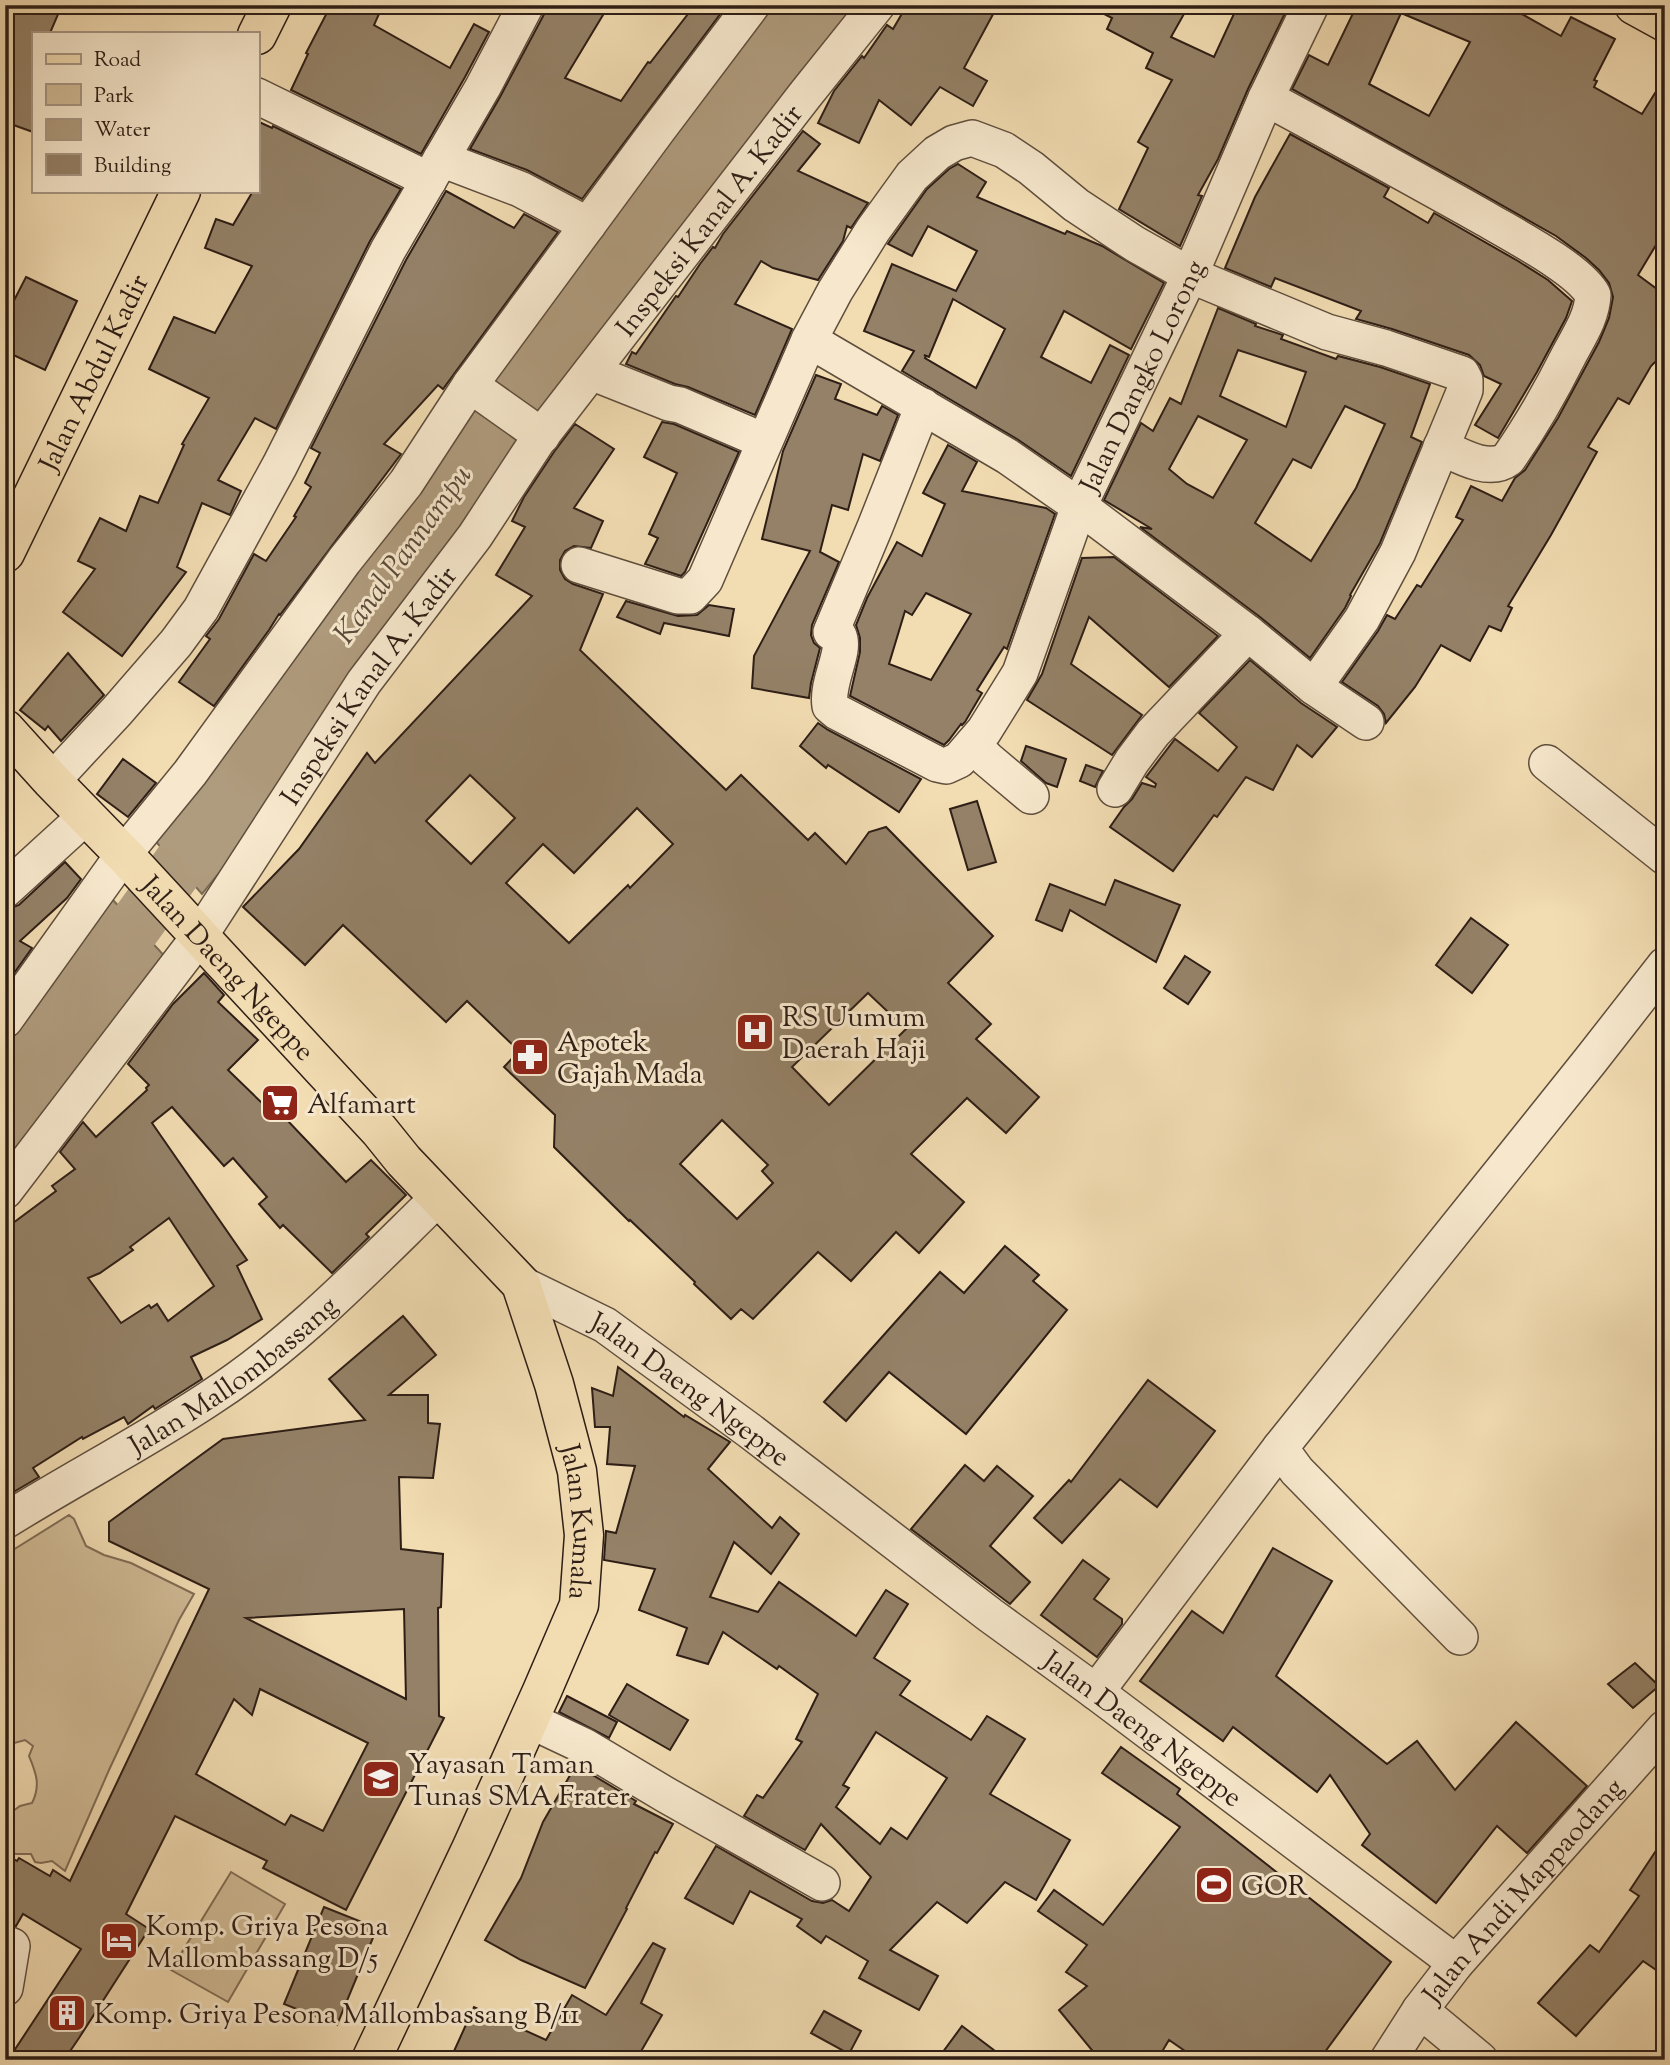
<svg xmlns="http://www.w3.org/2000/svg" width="1670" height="2065" font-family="'Sorts Mill Goudy',serif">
<rect width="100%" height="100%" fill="#f2dcb2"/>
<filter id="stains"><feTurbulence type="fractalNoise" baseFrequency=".00286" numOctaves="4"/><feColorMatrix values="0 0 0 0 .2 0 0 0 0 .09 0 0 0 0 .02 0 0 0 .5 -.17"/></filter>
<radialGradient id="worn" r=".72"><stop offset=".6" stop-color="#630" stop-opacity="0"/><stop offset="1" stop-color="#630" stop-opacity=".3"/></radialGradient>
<!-- green -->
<g fill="#d1bc97" stroke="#806d56" stroke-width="2">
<path d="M69 1515 74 1519 86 1546 104 1555 131 1563 194 1594 179 1620 109 1770 65 1871 52 1861 41 1863 35 1862 31 1854H16L5 1850V1817L20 1806 32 1803C41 1785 36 1773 29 1756L33 1746 25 1740 14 1743 5 1757V1555Z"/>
<path d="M231 1872 285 1904 228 2002 171 1970Z"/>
</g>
<!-- water -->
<g fill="#af9b7d" stroke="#7b6954" stroke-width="2">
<path d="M764 5H864L544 428 486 386 563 288 577 264Z"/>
<path d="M476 395 537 439 224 867 202 894 150 835Z"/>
<path d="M112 899 169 961 86 1056 5 1164V1046Z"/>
</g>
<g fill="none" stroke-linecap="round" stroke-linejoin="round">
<!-- river -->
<path stroke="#af9b7d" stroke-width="54" d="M93 984 221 807"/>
</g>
<!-- building -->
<g fill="#948167" stroke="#2e1e16" stroke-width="2" fill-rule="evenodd">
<path d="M5 5H62L50 33H33V132L5 122Z"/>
<path d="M331 5H383L374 25 450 68 474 24 489 32 465 77 421 154 291 90 308 54 306 53Z"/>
<path d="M549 5H609L565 78 621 101 648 62 650 63 695 5H727L582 199 527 170 470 149 500 97Z"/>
<path d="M907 5H998L964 68 987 81 973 106 940 87 911 125 879 100 859 143 818 123 834 91 862 56 864 58 887 25 893 29Z"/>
<path d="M1087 5H1189L1171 37 1214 57 1238 5H1289L1248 89 1218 159 1198 195 1202 196 1180 246 1119 209 1148 148 1138 142 1172 80 1146 68 1153 53 1107 29 1112 18Z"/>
<path d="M1357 5H1524L1520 13 1561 36 1571 17 1615 39 1594 80 1597 81 1594 87 1642 114 1665 77V230L1638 275 1665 295V352L1651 366 1629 404 1618 398 1588 447 1597 452 1551 535 1508 606 1512 608 1501 631 1489 626 1470 661 1441 645 1415 687 1386 723 1384 714 1378 706 1342 682 1378 631 1387 615 1395 619 1417 585 1421 587 1463 520 1456 517 1471 486 1502 501 1515 478 1525 470 1558 418 1599 342 1609 318 1613 297 1609 283 1599 270 1586 258 1556 236 1468 186 1292 89 1309 55 1328 65ZM1401 13 1470 42 1429 116 1369 84Z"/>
<path d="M257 121 272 128 273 126 401 189 370 241 276 429 255 418 218 480 241 491 230 515 202 503 177 567 186 572 122 656 63 612 95 569 78 561 100 518 126 531 140 496 158 503 184 445 182 444 209 398 149 369 174 317 215 333 252 266 205 248 216 219 233 225 253 191H257Z"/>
<path d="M803 131 820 144 798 171 868 203 851 228 847 226 843 241 818 280 773 268 761 261 735 304 792 329 755 415 688 387 675 384 626 364 632 352 636 354 676 296 678 297 700 264 713 247 715 248 723 234Z"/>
<path d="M1290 134 1389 188 1384 197 1428 223 1434 213 1518 261 1548 280 1572 301 1566 318 1537 372 1498 438 1475 425 1501 384 1484 376 1480 365 1469 355 1392 329 1356 319 1361 311 1275 278 1271 287 1225 268 1255 197Z"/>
<path d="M958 164 986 182 977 197 1065 234 1067 231 1102 246 1164 283 1131 349 1064 311 1041 357 1091 383 1110 345 1129 355 1071 476 1017 439 902 371 914 351 864 331 892 264 956 291 977 251 928 226 912 256 888 244 927 189 949 169ZM953 299 1005 329 976 388 925 358 926 356 924 355 929 357Z"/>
<path d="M446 191 514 228 524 214 558 232 443 389 438 385 384 444 401 454 280 615 279 614 269 630 214 706 179 682 210 639 206 636 219 619 254 554 266 561 296 517 294 516 311 487 305 483 320 453 311 448 406 260Z"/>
<path d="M26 277 77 301 45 370 5 351V318Z"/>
<path d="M1218 308 1256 324 1255 326 1283 335 1281 339 1336 359 1338 356 1380 367 1430 384 1411 437 1422 442 1380 543 1350 595 1351 596 1345 608 1310 658 1260 617 1140 527 1152 529 1104 500 1141 423 1153 431 1170 398 1181 404ZM1238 350 1306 372 1286 427 1220 396ZM1345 406 1385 424 1356 488 1311 561 1255 523 1293 459 1311 468ZM1198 416 1247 440 1213 498 1187 484 1169 469Z"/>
<path d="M816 375 841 384 835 399 877 415 882 406 898 415 880 461 863 454 848 510 832 505 820 552 839 562 812 625 811 635 814 643 820 648 811 683 809 698 752 688 754 656 810 551 762 539 783 451Z"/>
<path d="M662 422 674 424 739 452 685 572 681 576 645 564 658 538 649 534 677 473 644 457Z"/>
<path d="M575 424 614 449 574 508 603 521 591 548 574 546 565 551 560 560V570L565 579 573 584 603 594 580 650 726 790 741 775 808 840 815 833 846 864 869 832 886 827 993 936 948 983 991 1024 976 1039 1039 1097 1006 1133 967 1098 911 1154 964 1202 919 1253 896 1232 851 1281 818 1252 753 1319 741 1309 731 1319 694 1284 695 1282 630 1220 629 1221 554 1147 555 1115 504 1067 519 1051 467 1001 446 1022 343 925 305 965 243 907 299 849 367 753 375 763 532 596 496 575 525 527 512 521 524 497 554 452ZM470 775 515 818 471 864 426 821ZM637 808 673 844 630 888 628 885 569 943 506 883 543 844 574 873ZM868 993 906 1029 829 1105 792 1067ZM722 1120 768 1165 762 1171 773 1183 737 1219 680 1164Z"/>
<path d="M948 445 977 462 962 491 1046 508 1055 514 1007 649 1004 647 977 690 982 693 965 722 962 725 961 724 949 740 944 745 850 696 860 652V638L856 625 867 598 897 542 922 556 945 504 923 493ZM926 593 971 614 931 680 889 664 905 611 912 615Z"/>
<path d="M1114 557 1218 636 1169 687 1089 617 1071 664 1142 715 1112 755 1027 700 1042 674 1082 558Z"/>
<path d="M626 601 678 616 697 615 709 605 734 609 729 636 664 623 660 634 617 617Z"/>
<path d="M68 653 104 695 61 741 48 726 45 730 20 710Z"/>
<path d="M1250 660 1301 703 1337 727 1312 757 1297 745 1273 790 1246 777 1217 817 1214 815 1173 871 1110 827 1124 807 1132 799 1142 783 1155 787 1156 784 1146 777 1175 739 1218 771 1237 747 1199 713Z"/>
<path d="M818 723 828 730 921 779 899 812 828 765 826 768 800 746Z"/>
<path d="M1026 746 1066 759 1057 787 1046 783 1021 761Z"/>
<path d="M123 759 156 783 128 817 97 794Z"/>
<path d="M1086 765 1103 771 1095 787 1080 781Z"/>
<path d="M977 801 996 862 968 870 950 809Z"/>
<path d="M65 862 81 879 67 898 20 941 32 948 12 976 5 970V910L19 905Z"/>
<path d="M1115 880 1180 905 1156 962 1070 910 1062 931 1036 920 1050 884 1105 905Z"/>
<path d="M1471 918 1508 945 1472 993 1436 965Z"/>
<path d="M1185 956 1210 972 1188 1004 1164 988Z"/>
<path d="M204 973 224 995 218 1002 258 1040 228 1070 264 1105 269 1101 346 1182 371 1160 406 1195 366 1234 369 1237 332 1273 283 1225 280 1228 259 1204 267 1197 233 1158 224 1166 172 1107 152 1123 247 1260 237 1266 262 1319 227 1340 191 1357 202 1379 155 1409 153 1406 128 1424 124 1417 83 1439 82 1437 33 1468 39 1477 5 1497V1229L56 1191 52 1186 75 1169 60 1152 83 1122 96 1137 147 1090 146 1088 149 1085 128 1064 173 1004ZM169 1218 214 1286 168 1321 157 1304 151 1308 149 1305 121 1323 88 1278 100 1273 133 1250 130 1247Z"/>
<path d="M1005 1246 1039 1275 1033 1281 1067 1310 966 1434 889 1372 846 1421 824 1402 940 1272 964 1293Z"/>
<path d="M403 1316 436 1355 389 1395H428V1423L440 1424 433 1478 399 1477 401 1549 443 1554 441 1607 438 1608 439 1716 444 1718 346 1910 263 1868 267 1861 175 1816 126 1914 149 1929 79 2038 64 2060H8L81 1949 23 1914 16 1926 5 1923V1854L17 1861 19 1858 50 1876 53 1870 70 1881 209 1589 109 1541V1522L223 1439 365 1420 329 1379ZM404 1609 406 1699 246 1618ZM260 1689 368 1743 323 1831 291 1815 285 1825 196 1774 234 1699 252 1715Z"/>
<path d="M618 1367 684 1417 685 1415 730 1442 708 1469 772 1528 780 1517 799 1534 771 1574 734 1542 710 1597 758 1612 779 1582 856 1636 886 1590 908 1604 874 1658 910 1681 900 1695 971 1740 987 1716 1025 1739 990 1794 1070 1840 1036 1900 1005 1882 967 1923 937 1902 890 1950 938 1976 919 2010 859 1978 868 1961 826 1936 821 1943 797 1926 802 1919 750 1891 733 1924 685 1898 716 1846 812 1901 823 1903 832 1900 849 1911 871 1877 821 1824 805 1850 744 1816 757 1795 763 1798 802 1742 796 1739 818 1694 779 1666 777 1669 723 1632 708 1664 677 1655 687 1628 639 1610 655 1569 604 1560 606 1531 616 1533 635 1466 607 1464 610 1427H595L592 1388 613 1396ZM876 1732 947 1778 907 1839 891 1828 880 1844 836 1807 849 1788 843 1785Z"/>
<path d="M1148 1380 1215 1431 1157 1507 1120 1479 1062 1543 1034 1518 1069 1480 1071 1482Z"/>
<path d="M965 1465 984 1481 997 1466 1033 1496 990 1546 1030 1582 1010 1604 911 1529Z"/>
<path d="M1273 1548 1332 1581 1276 1676 1387 1764 1417 1741 1455 1790 1516 1722 1587 1786 1527 1853 1497 1826 1436 1903 1362 1845 1370 1834 1330 1775 1317 1792 1233 1727 1223 1741 1140 1681 1192 1611 1223 1633Z"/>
<path d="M1083 1560 1109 1579 1094 1599 1122 1619V1624L1097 1657 1041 1615Z"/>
<path d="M1635 1663 1659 1686 1633 1708 1608 1684Z"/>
<path d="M627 1684 688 1720 670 1750 609 1715Z"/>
<path d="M567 1696 617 1722 609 1738 559 1712Z"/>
<path d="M1121 1747 1180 1789 1177 1794 1391 1962 1319 2060H1198L1169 2040 1157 2060H1100L1059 2010 1087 1986 1066 1972 1087 1945 1038 1911 1054 1890 1103 1925 1180 1827 1102 1773Z"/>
<path d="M576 1765 636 1801 634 1804 673 1824 657 1853 655 1852 626 1908 627 1909 585 1988 521 1960 485 1940 521 1878 543 1822Z"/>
<path d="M1665 1837V1976L1643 1961 1576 2036 1538 2003 1590 1945 1599 1952 1639 1896 1630 1890Z"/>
<path d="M324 1907 377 1928 337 2025 284 2004Z"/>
<path d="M653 1943 665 1949 641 2003 662 2015 636 2060H450L474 2007 546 2040 572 1995 606 2015Z"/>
<path d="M824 2011 861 2031 849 2054 811 2033Z"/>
<path d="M962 2026 1007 2060H937Z"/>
</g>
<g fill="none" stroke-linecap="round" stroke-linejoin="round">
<defs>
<g id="minor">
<path d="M257 96 429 180"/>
<path d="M1266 98C1340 138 1413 178 1486 219 1513 235 1579 269 1593 295 1592 317 1579 336 1569 355 1551 391 1531 426 1508 459 1489 473 1460 456 1441 447"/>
<path d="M441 159 520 189 588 225"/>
<path d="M809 340 1007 456 1079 506 1248 633 1314 687 1366 722"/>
<path d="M591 372 669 403 680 405 764 441"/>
<path d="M470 385 542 436"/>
<path id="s1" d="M923 406 875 527 831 632 839 636C846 652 826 682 830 706L837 712 937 764 946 766 959 760 984 731 1020 673 1079 506 1190 275 1266 98 1311 5"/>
<path d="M579 565 678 596H690L705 580 809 340 835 291 873 230 912 176 937 153 954 143 972 138 1004 150 1031 168 1076 205 1135 244 1190 275 1327 332 1386 348 1462 374 1465 380V390L1398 552 1362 619 1314 687"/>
<path d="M973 744 987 759 1031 796"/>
<path d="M1547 763 1665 857"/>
<path d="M52 781 117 711 176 643 201 609 280 465 388 250 483 87 526 5"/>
<path d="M1115 789 1132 761 1153 733 1248 633"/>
<path d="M5 890 86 816"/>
<path d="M5 1020 123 855 190 773 344 561 406 483 470 385 657 131 752 5"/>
<path id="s2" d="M5 1191 199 937 364 682 475 536 538 440 805 95 877 5"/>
<path id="s3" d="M521 1284 605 1325 750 1431 990 1615 1096 1692 1456 1963"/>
<path d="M1280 1448 1297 1471 1460 1637"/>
<path id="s4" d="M5 1521C72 1479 144 1442 210 1398 295 1343 366 1268 438 1198"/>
<path d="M1096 1692 1280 1448 1590 1061 1665 965"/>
<path d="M529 1720 584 1746 666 1795 822 1883"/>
<path d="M5 1943 12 1946 5 1988"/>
<path d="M1420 2010 1480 2060"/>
<path id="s5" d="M1388 2060 1420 2010 1456 1963 1665 1728"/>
</g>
<g id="major">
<path d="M1634 5 1665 22"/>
<path d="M257 35 272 5"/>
<path id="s6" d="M5 553 181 191"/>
<path id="s7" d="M5 729 52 781 130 861 379 1130 404 1161 521 1284 554 1384 577 1471 584 1535 579 1605 542 1691 472 1847 371 2060"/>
</g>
</defs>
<!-- minor casing -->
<use href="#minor" stroke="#5f4e3d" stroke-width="38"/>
<!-- major casing -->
<use href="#major" stroke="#2e1e16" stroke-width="41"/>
<!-- minor -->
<use href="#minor" stroke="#f7e8cd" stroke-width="35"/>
<!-- major -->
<use href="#major" stroke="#f2dcb2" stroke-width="38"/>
</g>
<!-- icons -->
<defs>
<symbol id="hospital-square" viewBox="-11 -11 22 22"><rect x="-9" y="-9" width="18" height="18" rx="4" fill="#8f2418" stroke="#f7e8cd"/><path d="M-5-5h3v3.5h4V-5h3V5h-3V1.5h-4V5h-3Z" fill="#fff"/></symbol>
<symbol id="pharmacy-square" viewBox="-11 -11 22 22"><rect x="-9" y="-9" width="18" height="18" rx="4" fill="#8f2418" stroke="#f7e8cd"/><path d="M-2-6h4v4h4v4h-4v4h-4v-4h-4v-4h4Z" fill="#fff"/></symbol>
<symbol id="supermarket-square" viewBox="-11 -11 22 22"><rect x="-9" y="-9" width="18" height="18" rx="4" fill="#8f2418" stroke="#f7e8cd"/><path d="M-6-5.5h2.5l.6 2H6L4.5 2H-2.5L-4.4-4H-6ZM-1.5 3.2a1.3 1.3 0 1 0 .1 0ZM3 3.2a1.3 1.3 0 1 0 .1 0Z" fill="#fff"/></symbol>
<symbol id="school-square" viewBox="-11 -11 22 22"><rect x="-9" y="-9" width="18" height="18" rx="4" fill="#8f2418" stroke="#f7e8cd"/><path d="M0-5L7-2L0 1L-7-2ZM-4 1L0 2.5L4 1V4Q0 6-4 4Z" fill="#fff"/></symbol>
<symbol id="stadium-square" viewBox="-11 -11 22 22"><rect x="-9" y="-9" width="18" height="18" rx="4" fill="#8f2418" stroke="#f7e8cd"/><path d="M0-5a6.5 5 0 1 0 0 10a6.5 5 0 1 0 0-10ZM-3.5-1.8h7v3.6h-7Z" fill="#fff"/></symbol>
<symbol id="hotel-square" viewBox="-11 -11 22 22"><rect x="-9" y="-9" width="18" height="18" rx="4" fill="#8f2418" stroke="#f7e8cd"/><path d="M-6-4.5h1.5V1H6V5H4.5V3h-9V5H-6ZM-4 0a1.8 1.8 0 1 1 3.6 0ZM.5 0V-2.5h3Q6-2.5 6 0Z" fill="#fff"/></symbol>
<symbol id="building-square" viewBox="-11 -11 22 22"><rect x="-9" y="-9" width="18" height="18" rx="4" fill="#8f2418" stroke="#f7e8cd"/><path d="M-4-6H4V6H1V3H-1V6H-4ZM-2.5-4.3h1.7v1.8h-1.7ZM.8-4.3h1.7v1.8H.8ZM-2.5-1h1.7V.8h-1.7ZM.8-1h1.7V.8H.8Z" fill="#fff"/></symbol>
</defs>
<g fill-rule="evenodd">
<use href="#hospital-square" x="733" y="1010" width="44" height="44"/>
<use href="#pharmacy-square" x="508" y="1035" width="44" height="44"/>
<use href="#supermarket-square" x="258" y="1081" width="44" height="44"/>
<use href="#school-square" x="359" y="1757" width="44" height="44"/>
<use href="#stadium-square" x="1192" y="1863" width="44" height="44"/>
<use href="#hotel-square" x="97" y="1919" width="44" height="44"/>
<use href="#building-square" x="45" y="1991" width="44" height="44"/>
</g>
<g text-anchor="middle" stroke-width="6" stroke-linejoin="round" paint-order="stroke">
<!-- street labels -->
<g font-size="28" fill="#2e1e16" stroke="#f7e8cd">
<text dy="10" stroke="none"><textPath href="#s2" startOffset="1200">Inspeksi Kanal A. Kadir</textPath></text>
<text dy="10" stroke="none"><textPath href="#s6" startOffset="201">Jalan Abdul Kadir</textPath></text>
<text dy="10" stroke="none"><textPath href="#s1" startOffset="898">Jalan Dangko Lorong</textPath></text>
<text dy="10" stroke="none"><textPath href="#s2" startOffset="623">Inspeksi Kanal A. Kadir</textPath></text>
<text dy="10" stroke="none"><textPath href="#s7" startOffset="327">Jalan Daeng Ngeppe</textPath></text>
<text dy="10" stroke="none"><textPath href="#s4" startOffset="271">Jalan Mallombassang</textPath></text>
<text dy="10" stroke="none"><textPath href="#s3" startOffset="200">Jalan Daeng Ngeppe</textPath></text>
<text dy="10" stroke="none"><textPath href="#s7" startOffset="1004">Jalan Kumala</textPath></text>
<text dy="10" stroke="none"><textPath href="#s3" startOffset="766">Jalan Daeng Ngeppe</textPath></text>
<text dy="10" stroke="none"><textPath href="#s5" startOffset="217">Jalan Andi Mappaodang</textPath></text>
</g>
<!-- poi labels -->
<g font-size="28" fill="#2e1e16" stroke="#f7e8cd" text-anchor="start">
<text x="782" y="1026">RS Uumum<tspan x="782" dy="32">Daerah Haji</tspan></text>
<text x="557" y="1051">Apotek<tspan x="557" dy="32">Gajah Mada</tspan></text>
<text x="307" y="1113">Alfamart</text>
<text x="408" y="1773">Yayasan Taman<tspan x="408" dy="32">Tunas SMA Frater</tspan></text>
<text x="1241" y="1895">GOR</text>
<text x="146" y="1935">Komp. Griya Pesona<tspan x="146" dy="32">Mallombassang D/5</tspan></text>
<text x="94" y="2023">Komp. Griya Pesona Mallombassang B/11</text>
</g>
<!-- water labels -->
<g font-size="30" font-style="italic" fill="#5b4a3a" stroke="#f7e8cd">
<text transform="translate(402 554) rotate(-54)" y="10">Kanal Pannampu</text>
</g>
</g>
<!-- margin -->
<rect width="1670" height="2065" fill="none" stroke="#f2dcb2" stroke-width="28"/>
<rect x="7" y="7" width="1656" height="2051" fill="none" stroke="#2e1e16" stroke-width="3.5"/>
<rect x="14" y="14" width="1642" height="2037" fill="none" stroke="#2e1e16" stroke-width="2"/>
<!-- legend -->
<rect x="32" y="32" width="228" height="161" fill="#f7e8cd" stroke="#a79784" stroke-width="2"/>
<rect x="46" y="54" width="35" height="10" fill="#f2dcb2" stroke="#a79784" stroke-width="2"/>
<text x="94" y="66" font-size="21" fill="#2e1e16">Road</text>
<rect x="46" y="84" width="35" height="21" fill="#d1bc97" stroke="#a79784" stroke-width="2"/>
<text x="94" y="102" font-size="21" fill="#2e1e16">Park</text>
<rect x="46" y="119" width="35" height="21" fill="#af9b7d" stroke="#a79784" stroke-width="2"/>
<text x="94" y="136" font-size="21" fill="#2e1e16">Water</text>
<rect x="46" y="154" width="35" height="21" fill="#948167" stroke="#a79784" stroke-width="2"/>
<text x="94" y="172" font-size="21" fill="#2e1e16">Building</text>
<rect width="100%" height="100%" filter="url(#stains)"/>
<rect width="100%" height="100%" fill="url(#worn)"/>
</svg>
